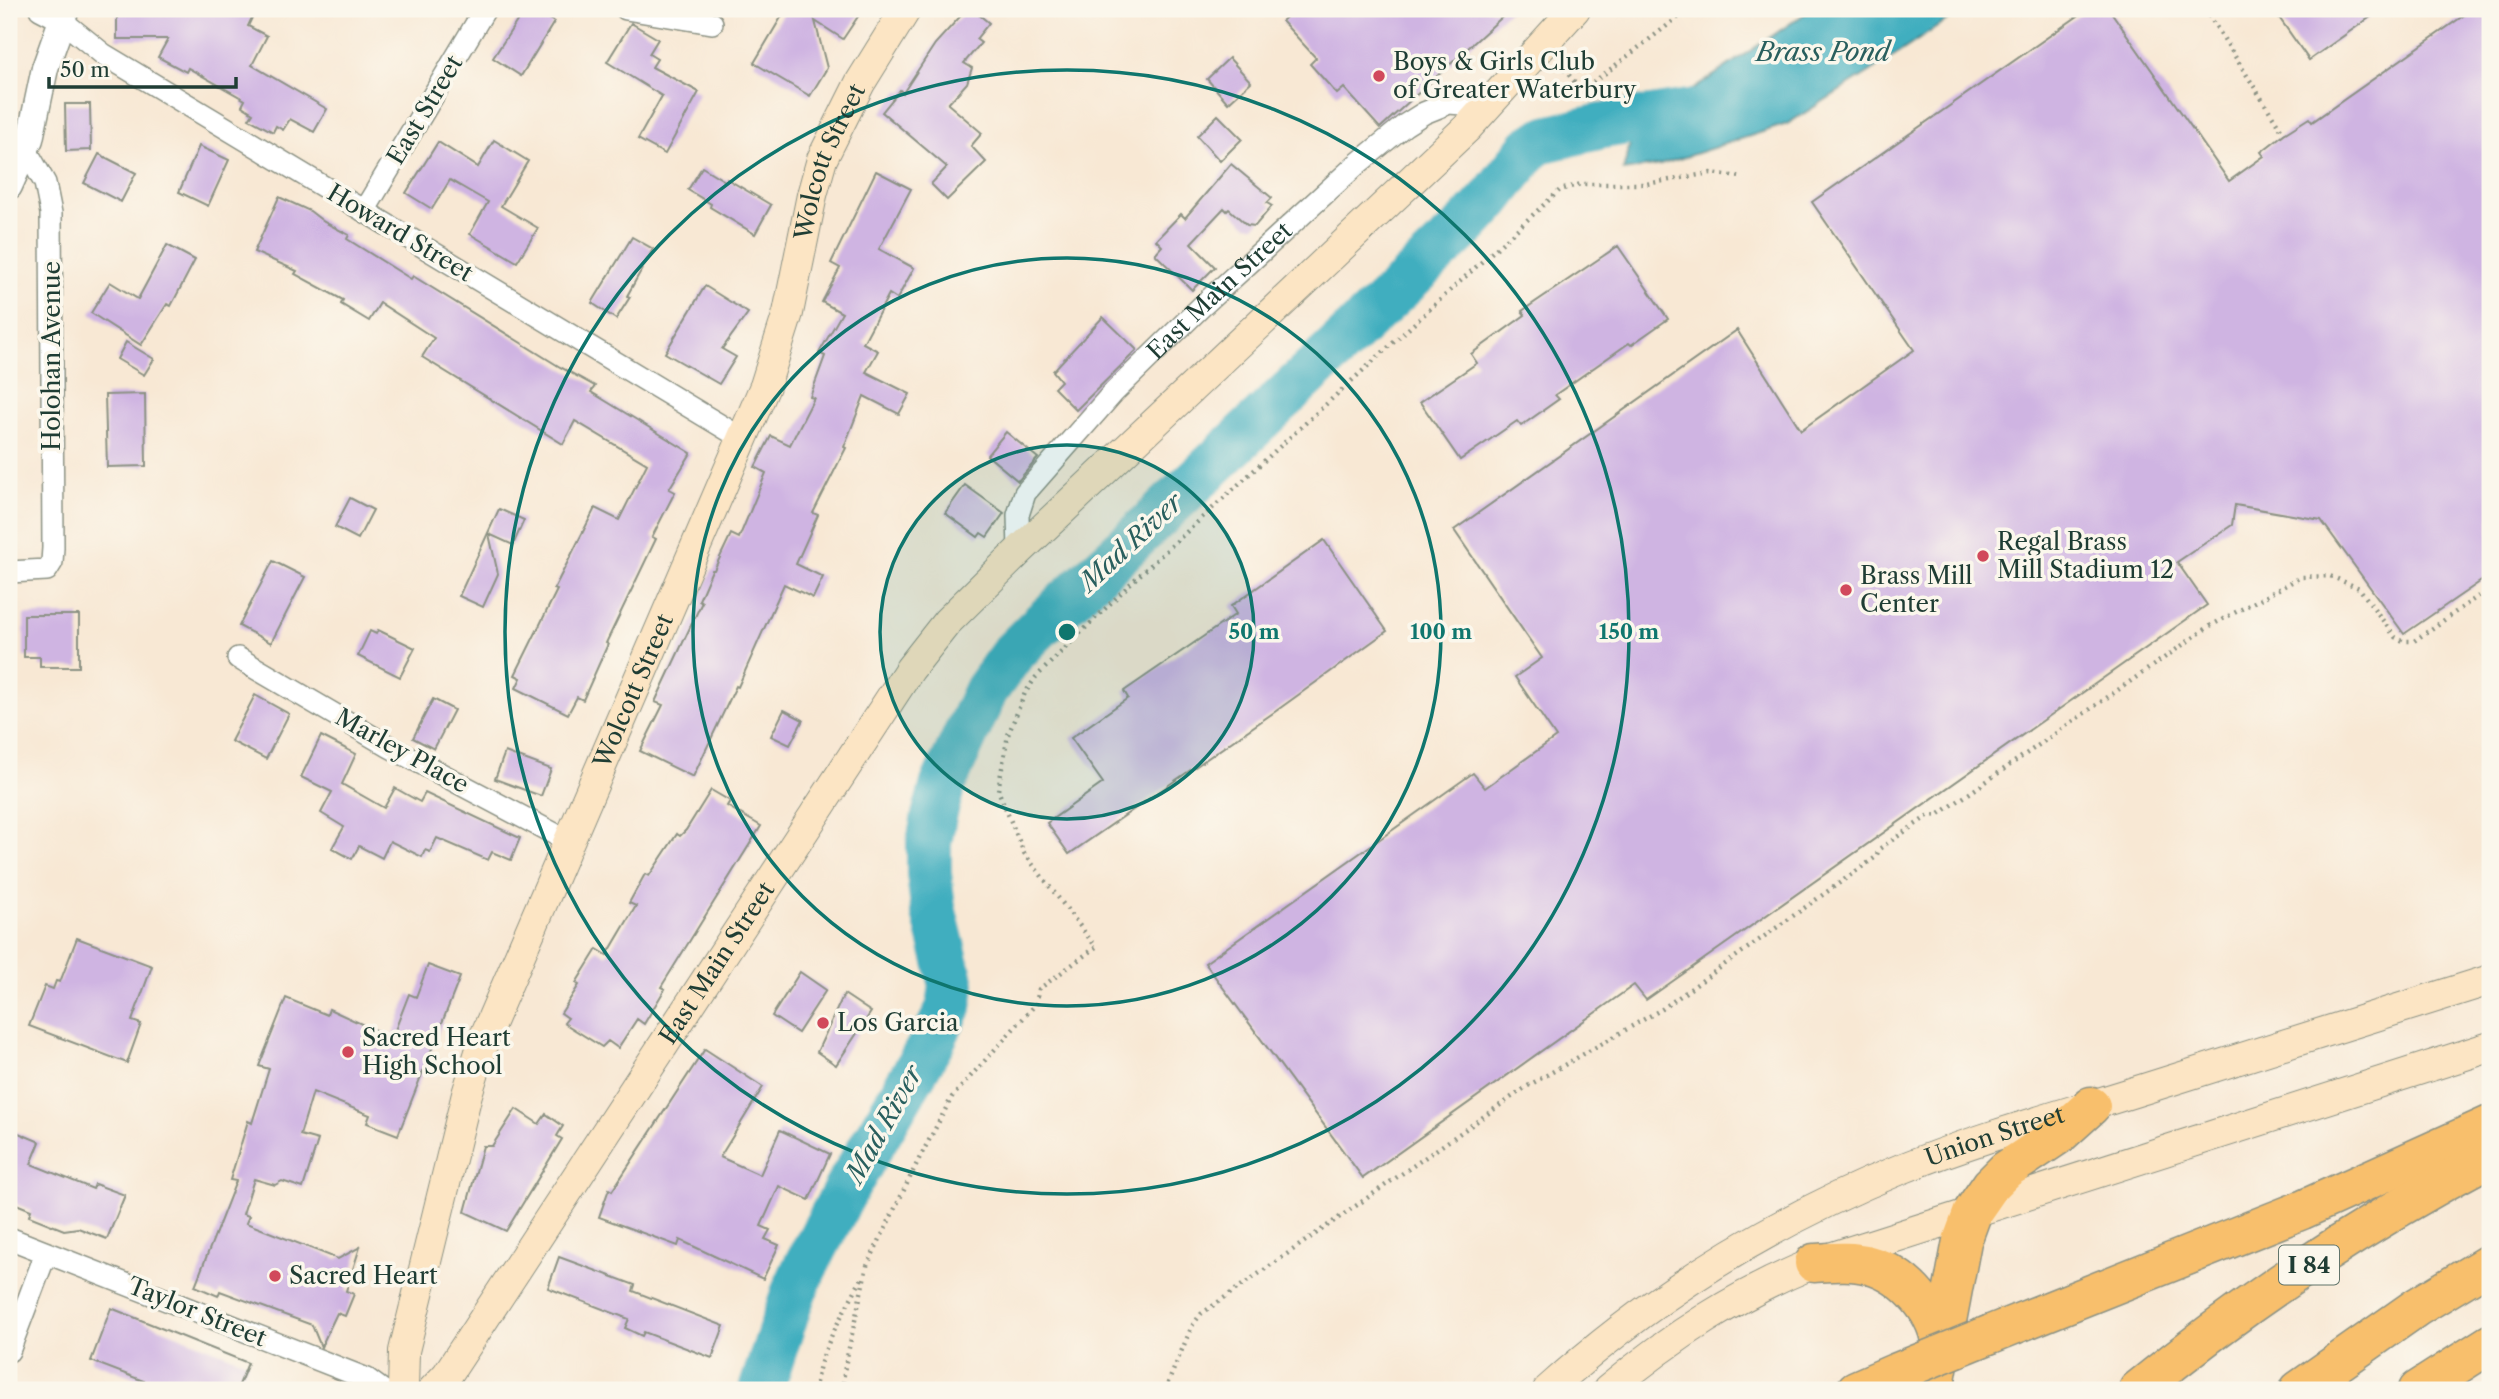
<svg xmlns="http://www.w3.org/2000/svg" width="2499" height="1399" font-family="'Libre Caslon Text',serif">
<rect width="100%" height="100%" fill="#fbf7ec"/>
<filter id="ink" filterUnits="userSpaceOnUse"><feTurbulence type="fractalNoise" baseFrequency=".0143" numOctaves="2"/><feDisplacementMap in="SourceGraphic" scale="14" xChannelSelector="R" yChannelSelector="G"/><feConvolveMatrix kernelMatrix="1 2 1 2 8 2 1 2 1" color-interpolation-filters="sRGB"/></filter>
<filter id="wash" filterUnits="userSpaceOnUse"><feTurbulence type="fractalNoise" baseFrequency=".00686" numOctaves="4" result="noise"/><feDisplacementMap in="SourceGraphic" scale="28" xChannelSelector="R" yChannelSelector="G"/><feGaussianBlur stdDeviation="1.57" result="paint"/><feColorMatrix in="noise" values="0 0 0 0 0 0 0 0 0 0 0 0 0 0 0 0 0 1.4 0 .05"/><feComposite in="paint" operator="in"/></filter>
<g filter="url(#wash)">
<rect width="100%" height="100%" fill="#f8e8d4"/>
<!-- water -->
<path fill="#41aebf" stroke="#30767a" stroke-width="2" d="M1812 9H1964L1879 66 1787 124 1660 165 1623 171 1631 140 1627 114 1670 105Z"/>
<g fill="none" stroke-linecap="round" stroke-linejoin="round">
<!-- river -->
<path stroke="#41aebf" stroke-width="46" d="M761 1390 793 1294 805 1267 846 1189 931 1044 949 1007 952 985 933 908 929 873V843L934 816 943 784 986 690 1013 653 1041 625 1114 558 1469 223 1490 200 1530 148 1543 140 1602 126 1689 112"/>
</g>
<g id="blocks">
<!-- building -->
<g fill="#cfb4e2">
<path d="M117 9H256L248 26 267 36 252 65 327 109 314 132 290 119 283 130 276 126 273 132 249 119 253 113 242 106 245 100 188 68 186 72 158 57 168 39H117Z"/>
<path d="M525 9H533L554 22 521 76 493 58Z"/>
<path d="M786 9H863L843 39 815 21 827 68 810 96 754 63Z"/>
<path d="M967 9H972L989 23 976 39 981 43 964 63 972 68 967 83 948 104 982 133 971 146 986 162 947 200 931 184 947 167 882 112 900 90 903 93 935 44Z"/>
<path d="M1295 9H1511L1380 128 1344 88 1337 94 1310 64 1316 58 1282 21Z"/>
<path d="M2088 9H2109L2229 181 2264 156 2261 152 2284 134 2309 118 2312 122 2473 9H2490V575L2404 634 2321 520 2235 505 2232 525 2177 562 2207 605 1646 1000 1634 985 1363 1178 1205 963 1473 773 1485 788 1556 737 1515 677 1542 658 1454 530 1737 330 1801 430 1914 350 1812 202Z"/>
<path d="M2273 9H2382L2309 60Z"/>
<path d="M631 23 658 39 649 54 657 59 652 67 699 92 665 154 638 139 662 96 607 62Z"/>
<path d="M1229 58 1251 82 1228 103 1207 79Z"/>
<path d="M65 104H90L91 150 66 151Z"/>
<path d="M1218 115 1242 139 1220 161 1197 136Z"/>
<path d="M494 140 528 161 501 206 538 228 517 262 470 234 488 202 450 180 432 209 406 193 438 142 478 167Z"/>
<path d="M199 146 229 160 208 206 179 192Z"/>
<path d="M99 154 136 173 121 202 84 183Z"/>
<path d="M1231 164 1272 198 1267 203 1272 206 1255 226 1247 225 1229 209 1227 211 1224 208 1191 243 1215 267 1192 290 1155 254 1162 246 1156 240 1181 214 1185 218Z"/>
<path d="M702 167 725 181 727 179 771 205 755 234 710 207 711 204 688 190Z"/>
<path d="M876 171 911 189 879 249 914 268 897 299 889 294 863 343 878 351 866 372 910 394 899 414 864 396 844 447 846 448 813 513 818 515 796 564 823 577 813 598 784 584 738 687 736 686 693 777 640 751 663 705 655 702 702 602 699 600 712 570H714L731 534 739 538 766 473 755 467 771 436 790 445 814 398 810 397 825 356 819 353 842 313 822 302 840 268 831 263Z"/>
<path d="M279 197 310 211 324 222 349 235 347 239 411 279 413 276 560 367 595 386 591 392 691 453 669 489 675 492 652 537 656 539 606 643 608 644 583 700 577 697 568 714 516 688 521 678 515 675 557 590 554 589 595 508 619 520 647 464 575 421 563 444 422 357 434 338 380 303 369 321 341 304 343 300 295 274 297 271 254 252Z"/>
<path d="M632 237 653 249 627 296 630 297 616 319 592 303Z"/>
<path d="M167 245 195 260 171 306 167 304 141 345 91 313 110 282 138 299Z"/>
<path d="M1618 246 1668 319 1631 345 1629 343 1555 395 1559 399 1521 426 1517 421 1460 460 1420 402 1477 363 1471 354 1525 315 1522 311Z"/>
<path d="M705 286 748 313 722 349 736 357 719 384 665 353Z"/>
<path d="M1103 317 1137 350 1076 410 1054 388 1061 381 1053 371Z"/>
<path d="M126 342 154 359 144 375 117 359Z"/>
<path d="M145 394 146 466 107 467 105 395Z"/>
<path d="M1006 432 1038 458 1018 481 987 455Z"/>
<path d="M965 485 1004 513 987 537 981 533 978 537 945 513Z"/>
<path d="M350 498 373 510 358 539 335 527Z"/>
<path d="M499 509 524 520 513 545 489 534 498 574 483 607 459 596Z"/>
<path d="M1324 540 1387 631 1276 711 1069 854 1047 823 1103 783 1071 738 1128 698 1124 691 1236 614 1231 606Z"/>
<path d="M273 561 305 577 271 643 239 626Z"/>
<path d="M24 615H79V667H40V657H24Z"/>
<path d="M378 630 415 648 400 677 358 656 370 631 376 634Z"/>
<path d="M255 695 289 714 266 759 231 741Z"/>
<path d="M433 699 454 710 434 749 413 738Z"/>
<path d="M784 710 803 720 790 745 771 736Z"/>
<path d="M321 736 356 754 342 784 384 808 395 788 420 802 425 793 520 838 511 860 492 852 488 860 437 838 430 852 425 850 422 857 390 841 382 858 359 846 352 859 332 848 344 827 321 813 332 792 301 777Z"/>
<path d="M505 752 551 769 541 796 495 779Z"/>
<path d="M711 790 730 801 727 806 761 826 661 987 665 989 644 1024 637 1019 618 1048 608 1041 602 1047 564 1023 568 1018 561 1013 579 985 576 983 597 949 607 955 636 906 629 903 645 874 649 876 677 834 680 836 686 830Z"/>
<path d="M77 938 152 966 132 1021 141 1024 127 1063 29 1026 45 986 53 989 56 981 60 982Z"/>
<path d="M428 965 460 977 398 1135 367 1123 370 1115 313 1092 300 1135 318 1140 303 1188 282 1181 275 1185 254 1179 243 1214 249 1216 246 1223 338 1259 360 1247 346 1291 354 1294 345 1316 337 1313 321 1347 312 1325 220 1291 218 1296 195 1286 236 1181 230 1180 248 1121 252 1123 269 1069 259 1066 286 998 327 1015 329 1009 392 1038 409 994 416 997Z"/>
<path d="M800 972 826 990 798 1033 772 1016Z"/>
<path d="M844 994 871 1012 836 1065 817 1052Z"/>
<path d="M705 1049 763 1087 720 1157 760 1175 780 1130 830 1154 809 1200 779 1186 761 1226 770 1230 765 1239 779 1245 763 1279 680 1240 678 1246 599 1217 609 1189 612 1191Z"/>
<path d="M516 1109 539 1124 546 1114 563 1126 557 1136 562 1139 506 1231 465 1212 483 1146H492Z"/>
<path d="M9 1129 40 1142 31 1164 93 1189 95 1184 125 1195 107 1239 78 1228 64 1230 29 1216 31 1210 9 1201Z"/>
<path d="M559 1257 635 1285 633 1291 724 1326 712 1358 644 1332 642 1336 625 1328 629 1319 548 1288Z"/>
<path d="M111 1308 248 1363 237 1390H167L91 1361Z"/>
</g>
</g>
</g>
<g filter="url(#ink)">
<use href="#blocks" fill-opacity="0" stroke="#8c9284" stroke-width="2"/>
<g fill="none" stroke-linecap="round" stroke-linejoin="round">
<defs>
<g id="minor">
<path d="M40 9 61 20 103 54 743 439"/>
<path d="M626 9 712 23"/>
<path d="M364 211 485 9"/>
<path id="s1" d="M1019 551 1018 515 1025 493 1113 393 1201 307 1356 165 1405 125 1424 113 1449 103 1488 106"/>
<path d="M9 572 47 570 52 562 53 548 51 213 45 183 26 150"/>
<path d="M238 658 390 747 568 841"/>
<path d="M9 1238 367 1379 382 1390"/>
<path d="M9 1351 46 1253"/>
</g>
<path id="tertiary" d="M9 186 30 139 45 68 66 9"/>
<g id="secondary">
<path id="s2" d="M403 1390 404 1351 467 1094 485 1036 765 386 788 313 812 195 822 159 860 83 906 9"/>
<path id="s3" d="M433 1390 447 1375 910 669 947 622 1019 551 1468 127 1575 9"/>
<path id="s4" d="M1548 1390C1652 1296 1771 1222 1901 1169 1981 1137 2065 1114 2147 1088 2261 1052 2376 1016 2490 980"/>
<path d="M1608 1390C1673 1336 1736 1295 1814 1263L2490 1047"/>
</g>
<g id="motorway">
<path d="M1814 1263C1832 1262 1851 1260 1869 1265 1906 1275 1941 1314 1941 1353"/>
<path d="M1991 1334 2302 1210 2490 1125"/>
<path d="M1856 1390 1895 1373"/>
<path d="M1934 1390 1962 1241 1973 1211 1991 1185 2006 1170 2060 1134 2091 1106"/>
<path d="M2138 1390C2247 1301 2366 1222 2490 1157"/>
<path d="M2299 1390 2417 1307 2490 1263"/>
<path d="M2418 1390 2490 1344"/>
</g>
</defs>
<!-- minor casing -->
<use href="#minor" stroke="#8c9284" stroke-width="24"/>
<!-- tertiary casing -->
<use href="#tertiary" stroke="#8c9284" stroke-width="29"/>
<!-- secondary casing -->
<use href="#secondary" stroke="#8c9284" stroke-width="32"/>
<!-- motorway casing -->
<use href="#motorway" stroke="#8c9284" stroke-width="41"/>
<!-- path -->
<g stroke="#8c9284" stroke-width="4.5" stroke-dasharray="2 5" stroke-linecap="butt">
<path d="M2205 9 2284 134"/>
<path d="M1560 64 1582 91 1689 9"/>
<path d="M815 1390C819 1350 845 1311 863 1276"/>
<path d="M842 1390 845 1366 867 1266 919 1159 952 1097 1036 1004 1039 989 1096 947 1024 853 998 790 1008 735 1025 693 1036 677 1133 581 1560 190 1581 184H1646L1711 173 1740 177"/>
<path d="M1165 1390 1192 1326 1201 1314 1526 1087 1662 1009 1876 857 1879 849 1928 816 1938 815 2210 626 2301 577 2330 576 2359 588 2395 637 2403 641H2414L2490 588"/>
</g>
<!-- minor -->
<use href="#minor" stroke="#fff" stroke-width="21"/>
<!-- tertiary -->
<use href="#tertiary" stroke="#fff" stroke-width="26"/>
<!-- secondary -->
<use href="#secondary" stroke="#fce5c4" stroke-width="30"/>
<!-- motorway -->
<use href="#motorway" stroke="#f8bf6c" stroke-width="38"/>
<defs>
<path id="motorway-bridge" d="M1895 1373 1991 1334"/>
</defs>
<!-- motorway-bridge casing -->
<use href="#motorway-bridge" stroke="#8c9284" stroke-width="41" stroke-linecap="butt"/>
<!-- motorway-bridge -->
<use href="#motorway-bridge" stroke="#f8bf6c" stroke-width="38"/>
</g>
</g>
<!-- distance rings -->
<circle cx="1067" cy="632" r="187" fill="#0f766e" fill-opacity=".12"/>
<g fill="none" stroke="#0f766e" stroke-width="3.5">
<circle cx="1067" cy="632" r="187"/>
<circle cx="1067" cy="632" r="374"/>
<circle cx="1067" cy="632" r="562"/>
</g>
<!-- markers -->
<g fill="#d1495b" stroke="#fbf7ec" stroke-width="2.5">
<circle cx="1379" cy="76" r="7"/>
<circle cx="1983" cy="556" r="7"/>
<circle cx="1846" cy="590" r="7"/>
<circle cx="823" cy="1023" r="7"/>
<circle cx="348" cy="1052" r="7"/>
<circle cx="275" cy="1276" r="7"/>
</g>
<g text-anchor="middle" stroke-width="7" stroke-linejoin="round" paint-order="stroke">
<!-- shield labels -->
<rect fill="#fbf7ec" stroke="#61756b" stroke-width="2" x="2279" y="1245.5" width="60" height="39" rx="5"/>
<g font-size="23" font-weight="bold" fill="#1f3d34">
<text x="2309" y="1273">I 84</text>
</g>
<!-- poi labels -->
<g font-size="24" fill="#1f3d34" stroke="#fbf7ec" text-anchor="start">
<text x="1393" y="70">Boys &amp; Girls Club<tspan x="1393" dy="28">of Greater Waterbury</tspan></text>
<text x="1997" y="550">Regal Brass<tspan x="1997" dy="28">Mill Stadium 12</tspan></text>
<text x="1860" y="584">Brass Mill<tspan x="1860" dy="28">Center</tspan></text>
<text x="837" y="1031">Los Garcia</text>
<text x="362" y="1046">Sacred Heart<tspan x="362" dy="28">High School</tspan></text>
<text x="289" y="1284">Sacred Heart</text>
</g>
<!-- street labels -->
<g font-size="24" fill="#1f3d34" stroke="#fbf7ec">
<text transform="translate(425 110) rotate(-59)" y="8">East Street</text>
<text dy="8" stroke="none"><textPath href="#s2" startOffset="1306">Wolcott Street</textPath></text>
<text transform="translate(400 233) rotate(31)" y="8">Howard Street</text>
<text dy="8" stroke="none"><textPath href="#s1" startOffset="340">East Main Street</textPath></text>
<text transform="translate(52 356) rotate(-90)" y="8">Holohan Avenue</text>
<text dy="8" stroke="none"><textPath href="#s2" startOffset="740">Wolcott Street</textPath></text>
<text transform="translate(402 751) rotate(29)" y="8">Marley Place</text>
<text dy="8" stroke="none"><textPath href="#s3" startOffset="513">East Main Street</textPath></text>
<text dy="8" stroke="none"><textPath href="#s4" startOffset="518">Union Street</textPath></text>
<text transform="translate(197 1312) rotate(22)" y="8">Taylor Street</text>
</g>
<!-- water labels -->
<g font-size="26" font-style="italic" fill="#295f5e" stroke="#fbf7ec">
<text x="1823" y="61">Brass Pond</text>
<text transform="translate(1131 542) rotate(-43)" y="9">Mad River</text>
<text transform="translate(884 1124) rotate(-61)" y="9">Mad River</text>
</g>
</g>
<circle cx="1067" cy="632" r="10" fill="#0f766e" stroke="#fbf7ec" stroke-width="3.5"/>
<g font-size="21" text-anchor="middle" font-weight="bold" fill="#0f766e" stroke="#fbf7ec" stroke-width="7" stroke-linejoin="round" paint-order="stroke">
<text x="1254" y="639">50 m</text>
<text x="1441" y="639">100 m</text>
<text x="1629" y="639">150 m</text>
</g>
<!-- margin -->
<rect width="2499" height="1399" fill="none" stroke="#fbf7ec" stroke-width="35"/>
<!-- scale -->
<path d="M49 77v10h187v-10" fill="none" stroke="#1f3d34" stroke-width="3.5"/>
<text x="60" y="77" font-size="21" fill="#1f3d34" stroke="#fbf7ec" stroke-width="5" paint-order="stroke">50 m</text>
</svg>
